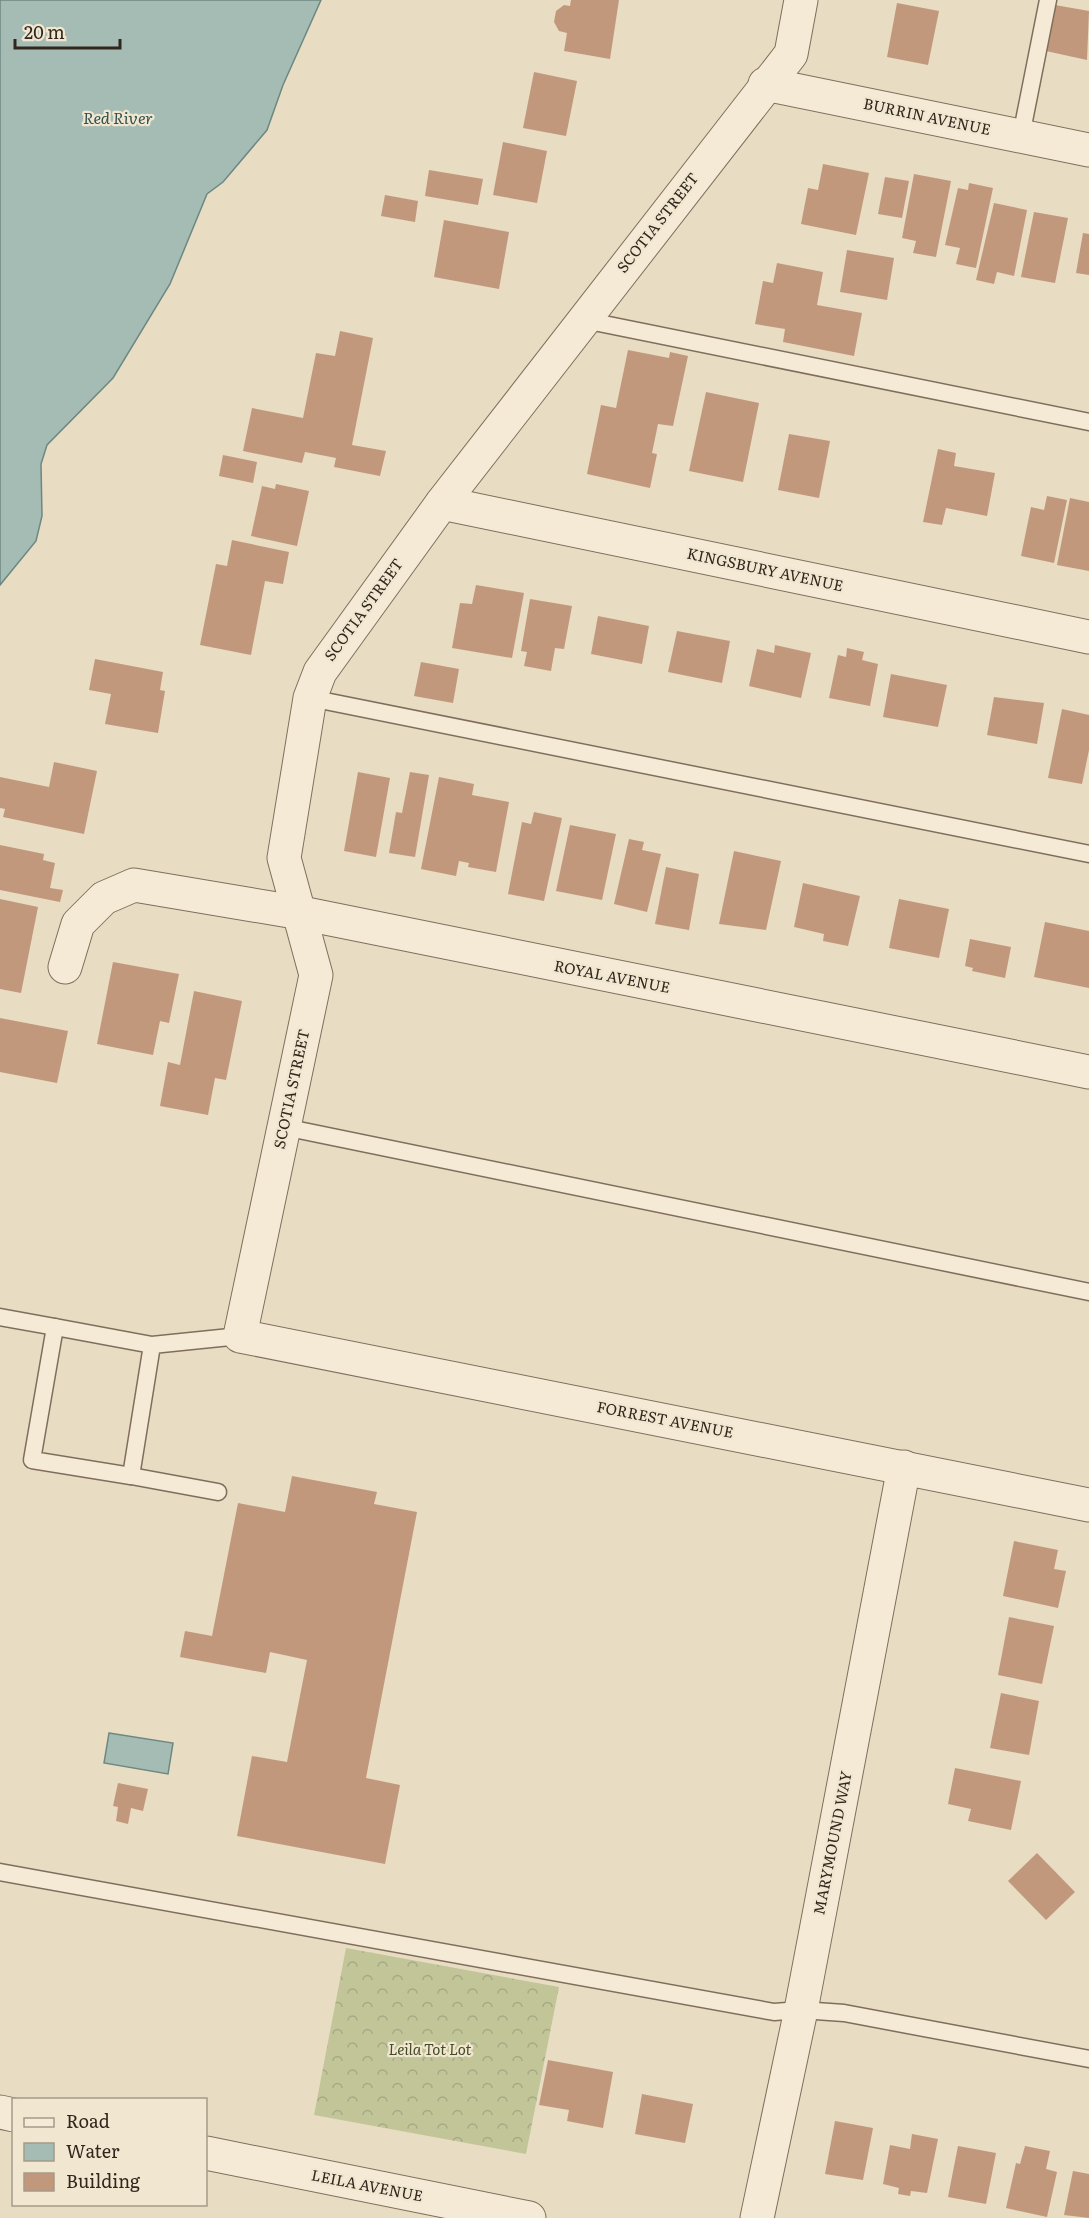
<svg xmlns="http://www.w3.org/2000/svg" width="1089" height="2218" font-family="Literata,serif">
<defs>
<pattern id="forest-crowns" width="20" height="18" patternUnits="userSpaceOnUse" patternTransform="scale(1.5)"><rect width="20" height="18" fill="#c1c598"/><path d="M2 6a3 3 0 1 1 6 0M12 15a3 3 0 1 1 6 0" fill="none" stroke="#a6a983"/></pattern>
</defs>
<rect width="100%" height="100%" fill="#e8dcc3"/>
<!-- forest -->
<path fill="url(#forest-crowns)" d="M346 1948 559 1987 526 2154 314 2115Z"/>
<!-- water -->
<g fill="#a4bcb4" stroke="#6d8881" stroke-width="1.5">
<path d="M0 0H321L283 85 267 130 223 182 207 194 170 284 113 378 47 445 41 464 42 516 36 541 0 585Z"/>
<path d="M109 1733 173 1743 168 1774 104 1763Z"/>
</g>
<!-- building -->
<g fill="#c2987d">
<path d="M571 0H619L610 59 564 51 567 33 559 31 554 22 556 11 564 5 570 6Z"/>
<path d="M897 3 939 11 928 65 887 57Z"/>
<path d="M1055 5 1089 11 1087 60 1046 51Z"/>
<path d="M534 72 577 81 566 136 523 128Z"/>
<path d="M503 142 547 151 537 203 493 195Z"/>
<path d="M823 164 869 173 856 235 801 224 808 188 818 190Z"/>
<path d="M429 170 483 179 478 205 425 196Z"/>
<path d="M914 174 951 181 936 257 913 253 916 241 902 238Z"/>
<path d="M885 177 909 181 902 218 878 214Z"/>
<path d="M969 183 993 188 976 268 956 264 960 248 945 245 958 188 968 190Z"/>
<path d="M385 195 418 201 415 222 381 216Z"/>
<path d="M994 203 1027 210 1014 276 997 272 994 284 976 280Z"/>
<path d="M1034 212 1068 218 1055 283 1021 277Z"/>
<path d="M444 220 509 232 499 289 434 277Z"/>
<path d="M1083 233 1089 234V275L1076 273Z"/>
<path d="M847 250 894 258 887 300 840 292Z"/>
<path d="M777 263 823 272 817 305 862 313 854 356 783 342 785 329 755 324 763 281 773 283Z"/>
<path d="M340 331 373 338 352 445 386 451 380 476 334 467 336 458 305 452 302 463 243 451 252 408 303 418 316 353 335 356Z"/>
<path d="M628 350 669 358 670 352 688 356 673 426 658 424 652 453 657 454 650 488 587 474 601 405 616 408Z"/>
<path d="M706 392 759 403 743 482 689 471Z"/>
<path d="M789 434 830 441 819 498 778 490Z"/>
<path d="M938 449 956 453 954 466 995 473 987 516 946 508 942 525 923 522Z"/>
<path d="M223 455 257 462 253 483 219 476Z"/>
<path d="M276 484 309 491 297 546 251 536 262 486 275 489Z"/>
<path d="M1047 496 1067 500 1054 563 1021 556 1031 507 1044 510Z"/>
<path d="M1070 498 1089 502V571L1057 565Z"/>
<path d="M232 540 289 552 283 584 265 581 251 655 200 645 216 564 227 566Z"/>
<path d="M476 585 524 593 512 658 452 648 460 603 472 604Z"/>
<path d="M530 599 572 606 564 649 555 648 551 671 524 666 527 652 521 651Z"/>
<path d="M598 616 649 626 642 664 591 654Z"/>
<path d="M677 631 730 641 722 683 668 672Z"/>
<path d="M775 645 811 653 801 698 749 686 757 649 774 653Z"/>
<path d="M847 648 864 652 862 660 878 664 870 706 829 698 838 655 846 657Z"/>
<path d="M95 659 163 672 160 690 165 691 158 733 105 724 111 694 89 690Z"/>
<path d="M421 662 459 669 453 703 414 696Z"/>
<path d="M891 674 947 685 938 727 883 717Z"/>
<path d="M994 697 1044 703 1037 744 987 735Z"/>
<path d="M1062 709 1089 715V750L1082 784 1048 778Z"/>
<path d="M54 762 97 771 84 834 3 817 5 809 0 808V777L49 787Z"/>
<path d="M358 772 390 778 376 857 344 851Z"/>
<path d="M410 772 429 775 415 857 389 853 396 812 402 813Z"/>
<path d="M439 777 474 784 472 795 509 802 496 872 468 867 469 863 459 861 456 876 421 869Z"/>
<path d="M534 812 562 818 544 901 508 894 522 822 531 824Z"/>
<path d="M570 825 616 834 602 900 556 891Z"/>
<path d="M629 839 644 842 642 850 661 854 647 912 614 904Z"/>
<path d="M0 845 44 854 43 860 55 863 50 888 63 890 60 902 0 890Z"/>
<path d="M734 851 781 861 766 930 719 924Z"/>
<path d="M666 867 699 874 689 930 655 924Z"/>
<path d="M803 883 860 896 848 946 823 941 824 934 794 927Z"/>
<path d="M0 899 38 907 21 993 0 989Z"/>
<path d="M899 899 949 909 939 958 889 948Z"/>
<path d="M1045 922 1089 931V988L1034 977Z"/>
<path d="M970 939 1011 947 1005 978 972 971 973 968 965 966Z"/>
<path d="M113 962 179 974 169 1023 160 1021 153 1055 97 1044Z"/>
<path d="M194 991 242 1001 226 1080 215 1078 208 1115 160 1106 168 1062 180 1065Z"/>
<path d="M0 1018 68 1031 57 1083 0 1072Z"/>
<path d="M292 1476 377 1492 374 1504 417 1512 366 1778 400 1785 385 1864 237 1836 252 1756 287 1762 307 1660 270 1652 266 1673 180 1657 185 1631 212 1636 238 1503 285 1512Z"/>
<path d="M1014 1541 1058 1550 1054 1569 1066 1571 1058 1608 1003 1596Z"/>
<path d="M1009 1617 1054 1626 1042 1684 998 1675Z"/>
<path d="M1001 1693 1039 1701 1029 1755 990 1748Z"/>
<path d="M955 1768 1021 1781 1011 1830 968 1821 971 1809 948 1804Z"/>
<path d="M118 1783 148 1789 143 1811 131 1808 128 1824 116 1821 118 1807 113 1806Z"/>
<path d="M1037 1853 1075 1892 1046 1920 1008 1881Z"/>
<path d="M548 2060 613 2072 603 2128 567 2121 569 2110 539 2105Z"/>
<path d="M642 2094 693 2104 685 2143 635 2134Z"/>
<path d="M835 2121 873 2128 863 2180 825 2174Z"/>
<path d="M912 2134 938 2139 927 2193 911 2191 910 2196 898 2194 899 2188 883 2184 890 2145 910 2149Z"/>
<path d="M958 2146 996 2153 986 2204 948 2197Z"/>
<path d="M1025 2146 1050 2151 1046 2169 1057 2172 1047 2217 1006 2208 1016 2163 1020 2164Z"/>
<path d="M1073 2171 1089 2174V2218L1064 2215Z"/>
</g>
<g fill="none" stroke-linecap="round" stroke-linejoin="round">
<defs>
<g id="service">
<path d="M1021 136 1048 0"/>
<path d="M584 320 1089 422"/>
<path d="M310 698 1089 854"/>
<path d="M284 1127 1089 1292"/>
<path d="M0 1317 55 1327"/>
<path d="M152 1345 55 1327 32 1460 131 1476 152 1345 240 1336"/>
<path d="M131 1476 218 1492"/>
<path d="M0 1872 774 2012 801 2010 844 2013 1089 2059"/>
</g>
<g id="minor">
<path d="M801 0 791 54 442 503 320 672 310 698 284 858 316 975 240 1336 1089 1505"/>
<path d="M765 84 1089 150"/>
<path d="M442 503 1089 637"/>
<path d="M65 967 78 924 104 898 134 885 301 913 1089 1072"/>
<path d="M0 2112 14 2115"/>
<path d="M206 2153 529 2218"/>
<path d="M757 2218 801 2010 904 1467"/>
</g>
</defs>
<!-- service casing -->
<use href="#service" stroke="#806e5c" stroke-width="19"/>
<!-- minor casing -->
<use href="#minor" stroke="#806e5c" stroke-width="35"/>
<!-- service -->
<use href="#service" stroke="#f4ead5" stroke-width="16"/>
<!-- minor -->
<use href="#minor" stroke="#f4ead5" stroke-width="33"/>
</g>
<g text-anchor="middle" stroke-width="4.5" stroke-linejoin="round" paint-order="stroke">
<!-- street labels -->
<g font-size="15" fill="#32271e" stroke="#f1e7d1">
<text transform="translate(927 117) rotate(12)" y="5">BURRIN AVENUE</text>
<text transform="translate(658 223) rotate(-52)" y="5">SCOTIA STREET</text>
<text transform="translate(765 570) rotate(12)" y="5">KINGSBURY AVENUE</text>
<text transform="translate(364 610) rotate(-54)" y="5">SCOTIA STREET</text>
<text transform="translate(612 977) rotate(11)" y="5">ROYAL AVENUE</text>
<text transform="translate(292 1089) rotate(-78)" y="5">SCOTIA STREET</text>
<text transform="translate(665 1420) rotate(11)" y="5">FORREST AVENUE</text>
<text transform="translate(833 1843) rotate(-79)" y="5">MARYMOUND WAY</text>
<text transform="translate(367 2186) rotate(11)" y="5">LEILA AVENUE</text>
</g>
<!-- park labels -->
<g font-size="15" font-style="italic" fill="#444c27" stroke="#f1e7d1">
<text x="430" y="2055">Leila Tot Lot</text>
</g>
<!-- water labels -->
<g font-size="16" font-style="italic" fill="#2f504d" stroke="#f1e7d1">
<text x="118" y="124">Red River</text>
</g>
</g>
<!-- legend -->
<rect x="12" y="2098" width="195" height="108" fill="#f1e7d1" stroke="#a59a89" stroke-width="1.5"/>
<rect x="24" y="2118" width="30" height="9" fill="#f4ead5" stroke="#a59a89" stroke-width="1.5"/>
<text x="66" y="2128" font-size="18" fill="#32271e">Road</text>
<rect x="24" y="2143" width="30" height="18" fill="#a4bcb4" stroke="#a59a89" stroke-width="1.5"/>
<text x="66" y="2158" font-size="18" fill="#32271e">Water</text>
<rect x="24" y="2173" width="30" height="18" fill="#c2987d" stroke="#a59a89" stroke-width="1.5"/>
<text x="66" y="2188" font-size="18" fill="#32271e">Building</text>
<!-- scale -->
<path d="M15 39v9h105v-9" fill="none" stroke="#32271e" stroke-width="3"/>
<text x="24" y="39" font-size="18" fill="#32271e" stroke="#f1e7d1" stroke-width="4.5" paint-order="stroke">20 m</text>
</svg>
